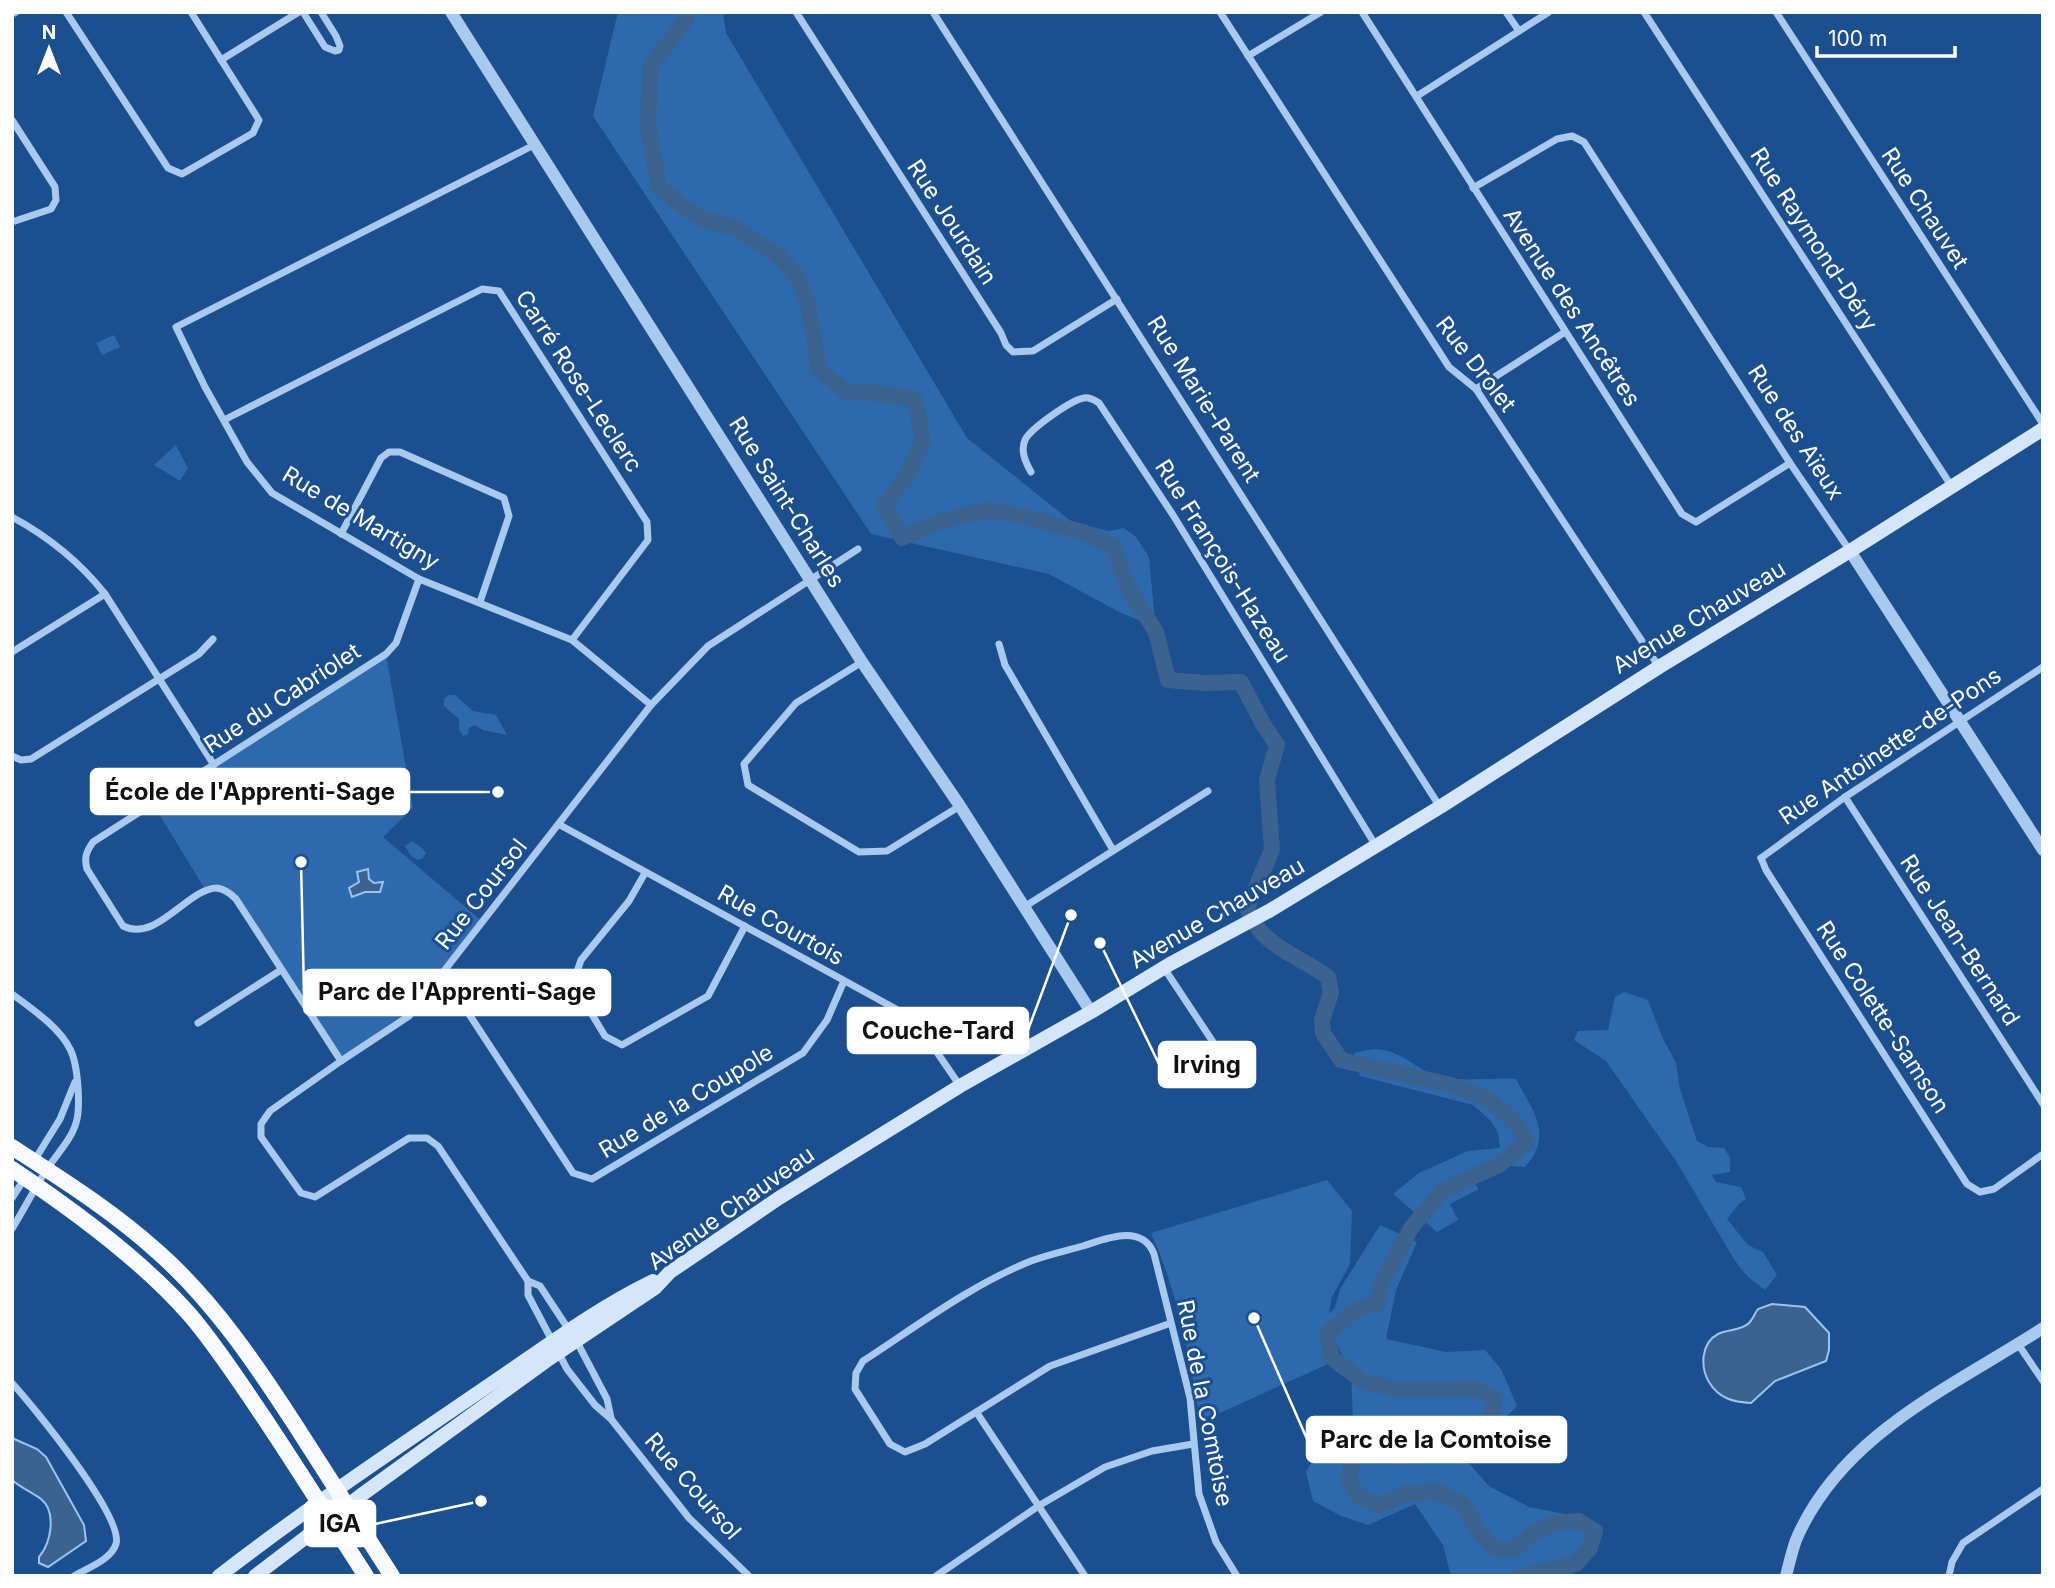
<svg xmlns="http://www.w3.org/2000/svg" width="2055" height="1588" font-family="Inter,sans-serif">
<rect width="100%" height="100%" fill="#1b4f8f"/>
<!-- green -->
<g fill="#2e69ad">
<path d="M618 12H723L726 33 967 438 1072 522 1109 531 1124 528 1136 537 1149 557 1156 631 1144 622 1121 613 1049 574 871 534 593 116Z"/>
<path d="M114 335 120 347 102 355 96 343Z"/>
<path d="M176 445 188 468 180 481 154 465Z"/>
<path d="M386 654 413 808 383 837 483 922 409 1016 341 1061 227 891H206L153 804Z"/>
<path d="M449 695H455L473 711 496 715 507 735 483 730 475 725 469 728 468 734 463 736 459 730V719L444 706V699Z"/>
<path d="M412 841 422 848 426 853 423 858 418 860 411 856 405 846Z"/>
<path d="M1624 992 1648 1000 1662 1037 1676 1063 1680 1089 1697 1141 1708 1147 1724 1148 1730 1157V1172L1712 1175 1716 1182 1741 1187 1746 1199 1739 1204 1727 1219 1748 1245 1763 1252 1777 1275 1765 1290 1748 1277 1735 1261 1676 1161 1606 1061 1574 1040 1578 1031 1608 1030 1615 997Z"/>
<path d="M1372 1049C1401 1049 1413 1068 1438 1076 1462 1083 1491 1077 1516 1079 1533 1111 1554 1135 1525 1167L1510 1166 1475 1184 1479 1189 1450 1204 1458 1220 1437 1232 1393 1194 1419 1173 1468 1151 1500 1148 1498 1133 1491 1121 1473 1105 1360 1076 1354 1053Z"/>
<path d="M1327 1180 1352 1211 1350 1264 1332 1297 1329 1314 1335 1307 1340 1289 1380 1225 1417 1242 1396 1290 1386 1339 1446 1352 1485 1350 1501 1369 1517 1406 1465 1459 1489 1486 1529 1507 1585 1518 1596 1552 1570 1576H1451L1443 1545 1415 1504 1368 1525 1341 1516 1313 1501 1306 1472 1322 1443 1353 1421 1351 1374 1327 1323 1323 1339 1326 1365 1200 1422C1190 1357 1178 1293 1151 1233Z"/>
</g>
<!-- water -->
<g fill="#3c6290" stroke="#9cc4f0" stroke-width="2">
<path d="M368 869 369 879 374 883 383 882 380 892H365L352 897 349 888 359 882 357 872Z"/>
<path d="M1772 1304 1805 1307 1829 1333V1350L1826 1361 1775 1381 1751 1403C1734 1402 1719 1399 1709 1382 1700 1367 1701 1343 1718 1334 1728 1329 1741 1331 1749 1323 1753 1319 1755 1313 1758 1309Z"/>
<path d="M12 1438 37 1449 46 1457 84 1525 86 1541 48 1567 39 1563V1557C51 1543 57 1512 41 1499 32 1492 21 1488 12 1480Z"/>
</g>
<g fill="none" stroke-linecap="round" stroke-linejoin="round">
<!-- river -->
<path stroke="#3c6290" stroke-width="16" d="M688 12 685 21 651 65 648 125 659 187 683 207 702 219 735 228 777 255 797 276 808 304 819 370 847 392 875 393 915 399 923 441 906 477 884 505 902 538 938 522 987 510 1025 517 1083 532 1114 547 1127 586 1156 632 1168 680 1204 683 1241 682 1263 724 1277 745 1267 780 1272 850 1247 908C1260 946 1298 955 1328 977L1331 993 1322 1020 1323 1033 1341 1060 1451 1085 1486 1098 1509 1116 1520 1129 1527 1143 1499 1165 1442 1191 1411 1228 1381 1284 1378 1303 1358 1308 1327 1334 1332 1358 1364 1382 1399 1390 1478 1389 1495 1399 1490 1417 1464 1438 1410 1457 1362 1454 1352 1463 1348 1480 1360 1498 1380 1505 1405 1494 1435 1491 1463 1504 1477 1529 1494 1549H1515L1536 1531 1557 1523 1579 1521 1595 1531 1590 1548 1576 1564 1520 1576"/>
<!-- minor -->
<g stroke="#a9c9ee" stroke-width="7">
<path d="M66 12 168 168 182 174 253 133 259 120 191 12"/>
<path d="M303 12 325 47 335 51 339 50 340 46 336 36 321 12"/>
<path d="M796 12 1001 333 1006 345 1013 352 1033 351 1117 299"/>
<path d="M933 12 1440 807"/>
<path d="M1220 12 1449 367 1476 389 1659 667"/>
<path d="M1362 12 1682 514 1696 522 1790 463"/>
<path d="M1506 12 1519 31"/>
<path d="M1644 12 1952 487"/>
<path d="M1776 12 2043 424"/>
<path d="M12 14 16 12"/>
<path d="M1248 56 1321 12"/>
<path d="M221 60 299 12"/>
<path d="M1417 96 1549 12"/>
<path d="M12 120 55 187 56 200 51 209 12 222"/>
<path d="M534 145 176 327 205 387 247 462 272 493 419 579 572 640 651 705"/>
<path d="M1473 188 1557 139 1572 136 1584 142 1790 463 1850 551"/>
<path d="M1476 389 1565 332"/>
<path d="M224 420 482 289 499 291 647 522 648 540 572 640"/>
<path d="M1031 472C1026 463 1020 451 1025 440 1030 429 1071 400 1084 398 1090 397 1094 400 1099 403L1173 515 1376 846"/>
<path d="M12 517C49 537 79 561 105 594L214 765"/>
<path d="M341 534 381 458 389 452H400L504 498 509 516 480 602"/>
<path d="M999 644 1005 665 1113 850"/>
<path d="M12 652 105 594"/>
<path d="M862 662 796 703 744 764 748 785 859 852 887 851 960 806"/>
<path d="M12 756 21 760 31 759 199 654 213 639"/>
<path d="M1845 797 2043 1104"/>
<path d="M560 825 907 1015 928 1039 960 1086"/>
<path d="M1761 858 1766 870 1967 1184 1980 1192 1994 1189 2043 1154"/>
<path d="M1761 858 1845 797 2043 667"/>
<path d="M645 873 629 901 581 960 573 983 605 1036 622 1045 708 996 745 926"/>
<path d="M1024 907 1208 791"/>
<path d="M1164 968 1219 1051"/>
<path d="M436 981 465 1008 573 1173 592 1179 803 1053 827 1020 844 981"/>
<path d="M12 994C32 1009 59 1027 70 1049 78 1064 81 1107 76 1123 71 1140 57 1154 47 1169 35 1188 24 1209 12 1229"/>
<path d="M198 1023 281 970"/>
<path d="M341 1061 236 899C231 894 225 889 217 888 188 888 157 943 123 926L87 869C84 858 86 852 93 842L386 654 396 643 419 579"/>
<path d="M34 1161 60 1119 75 1082"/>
<path d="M12 1198 25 1178"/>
<path d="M528 1281 540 1286 569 1330"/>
<path d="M1171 1323 1050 1366 925 1444 905 1452 890 1444 855 1389 856 1373 863 1361C917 1326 971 1285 1031 1261 1047 1255 1065 1251 1083 1246 1105 1239 1142 1223 1154 1254L1190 1398 1199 1494 1216 1542 1237 1576"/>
<path d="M576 1340 607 1399 611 1418"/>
<path d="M2018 1344 2043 1381"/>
<path d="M12 1383C33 1406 124 1517 116 1544 111 1560 87 1568 74 1576"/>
<path d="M977 1413 1085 1576"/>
<path d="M749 1576 689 1518 611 1419 595 1405 567 1369 528 1295V1281L438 1146 427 1138H409L315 1197 301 1193 261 1137V1124L270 1111 341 1061 409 1016 651 705 708 646 858 549"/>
<path d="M936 1576 1040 1505 1105 1467 1152 1451 1193 1444"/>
<path d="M1949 1576 1952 1562 1963 1543 2043 1489"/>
</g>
<!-- tertiary -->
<g stroke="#a9c9ee" stroke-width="12">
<path d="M451 12 862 662 960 806 1091 1012"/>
<path d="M1850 551 2043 850"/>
<path d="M1786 1576C1789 1564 1792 1551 1796 1540 1841 1434 1952 1387 2043 1328"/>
</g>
<!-- secondary -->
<g stroke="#d6e6fa" stroke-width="14">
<path d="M219 1576C303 1511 391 1452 479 1392 536 1354 591 1311 653 1281"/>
<path d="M255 1576 360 1496 546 1361 655 1288 670 1272 779 1198 960 1086 1091 1012 1170 964 1269 911 1440 807 1659 667 1850 551 2043 429"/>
</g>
<!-- trunk -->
<g stroke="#f8faff" stroke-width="16">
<path d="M12 1147C63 1180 114 1212 159 1253 213 1301 255 1363 294 1423 327 1474 359 1525 392 1576"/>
<path d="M12 1169C72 1209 142 1260 190 1315 214 1343 235 1375 256 1406 294 1462 329 1519 366 1576"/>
</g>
</g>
<g text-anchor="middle" stroke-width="6" stroke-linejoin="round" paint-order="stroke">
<!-- street labels -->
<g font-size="23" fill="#fff" stroke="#1b4f8f">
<text transform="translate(1925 208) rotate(57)" y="8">Rue Chauvet</text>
<text transform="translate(952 222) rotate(57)" y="8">Rue Jourdain</text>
<text transform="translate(1814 239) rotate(57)" y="8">Rue Raymond-Déry</text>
<text transform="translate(1572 307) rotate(57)" y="8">Avenue des Ancêtres</text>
<text transform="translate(1476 364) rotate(52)" y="8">Rue Drolet</text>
<text transform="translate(579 381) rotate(57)" y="8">Carré Rose-Leclerc</text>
<text transform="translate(1204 399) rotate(58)" y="8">Rue Marie-Parent</text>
<text transform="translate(1796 432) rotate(57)" y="8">Rue des Aïeux</text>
<text transform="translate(787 502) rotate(58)" y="8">Rue Saint-Charles</text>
<text transform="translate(361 518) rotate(31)" y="8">Rue de Martigny</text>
<text transform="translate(1223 561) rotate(58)" y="8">Rue François-Hazeau</text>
<text transform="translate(1699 617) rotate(-31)" y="8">Avenue Chauveau</text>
<text transform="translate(282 698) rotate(-33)" y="8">Rue du Cabriolet</text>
<text transform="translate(1890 746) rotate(-34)" y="8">Rue Antoinette-de-Pons</text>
<text transform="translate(481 894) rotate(-52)" y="8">Rue Coursol</text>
<text transform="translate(1217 913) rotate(-30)" y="8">Avenue Chauveau</text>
<text transform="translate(781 925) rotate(29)" y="8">Rue Courtois</text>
<text transform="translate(1960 940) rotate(57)" y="8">Rue Jean-Bernard</text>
<text transform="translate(1883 1017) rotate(57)" y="8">Rue Colette-Samson</text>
<text transform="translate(686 1101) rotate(-31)" y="8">Rue de la Coupole</text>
<text transform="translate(731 1208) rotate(-35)" y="8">Avenue Chauveau</text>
<text transform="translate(1205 1403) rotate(79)" y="8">Rue de la Comtoise</text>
<text transform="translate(693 1486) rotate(49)" y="8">Rue Coursol</text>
</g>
</g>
<!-- callouts -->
<path fill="none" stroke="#fff" stroke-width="2.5" d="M498 792L409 792M301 862L304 992M1071 915L1028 1030M1100 943L1159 1064M1254 1318L1307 1439M481 1501L375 1524"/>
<g fill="#fff" stroke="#1b4f8f" stroke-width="2.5">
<circle cx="498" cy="792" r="7"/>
<circle cx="301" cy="862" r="7"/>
<circle cx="1071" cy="915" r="7"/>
<circle cx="1100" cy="943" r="7"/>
<circle cx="1254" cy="1318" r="7"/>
<circle cx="481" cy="1501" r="7"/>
</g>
<g fill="#fff" stroke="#fff" stroke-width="2.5">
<rect x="91" y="769" width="318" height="45" rx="7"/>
<rect x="304" y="970" width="306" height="45" rx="7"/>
<rect x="848" y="1008" width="180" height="45" rx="7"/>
<rect x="1159" y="1042" width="96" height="45" rx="7"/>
<rect x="1307" y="1417" width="259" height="45" rx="7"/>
<rect x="305" y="1501" width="70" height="45" rx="7"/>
</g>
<g font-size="24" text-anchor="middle" font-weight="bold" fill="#111">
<text x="250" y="800">École de l'Apprenti-Sage</text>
<text x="457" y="1000">Parc de l'Apprenti-Sage</text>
<text x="938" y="1039">Couche-Tard</text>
<text x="1207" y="1073">Irving</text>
<text x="1436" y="1448">Parc de la Comtoise</text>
<text x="340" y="1532">IGA</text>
</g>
<!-- border -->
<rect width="2055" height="1588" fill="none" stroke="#ffffff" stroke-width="28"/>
<!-- north arrow -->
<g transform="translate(49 49)" stroke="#1b4f8f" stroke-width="5" paint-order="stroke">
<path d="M0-5L12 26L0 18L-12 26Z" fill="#ffffff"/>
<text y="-10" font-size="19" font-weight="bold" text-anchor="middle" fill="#ffffff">N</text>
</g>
<!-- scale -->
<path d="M1817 46v10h138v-10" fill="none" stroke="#ffffff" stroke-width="3.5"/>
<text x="1828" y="46" font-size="21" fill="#ffffff" stroke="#1b4f8f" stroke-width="5" paint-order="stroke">100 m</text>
</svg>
